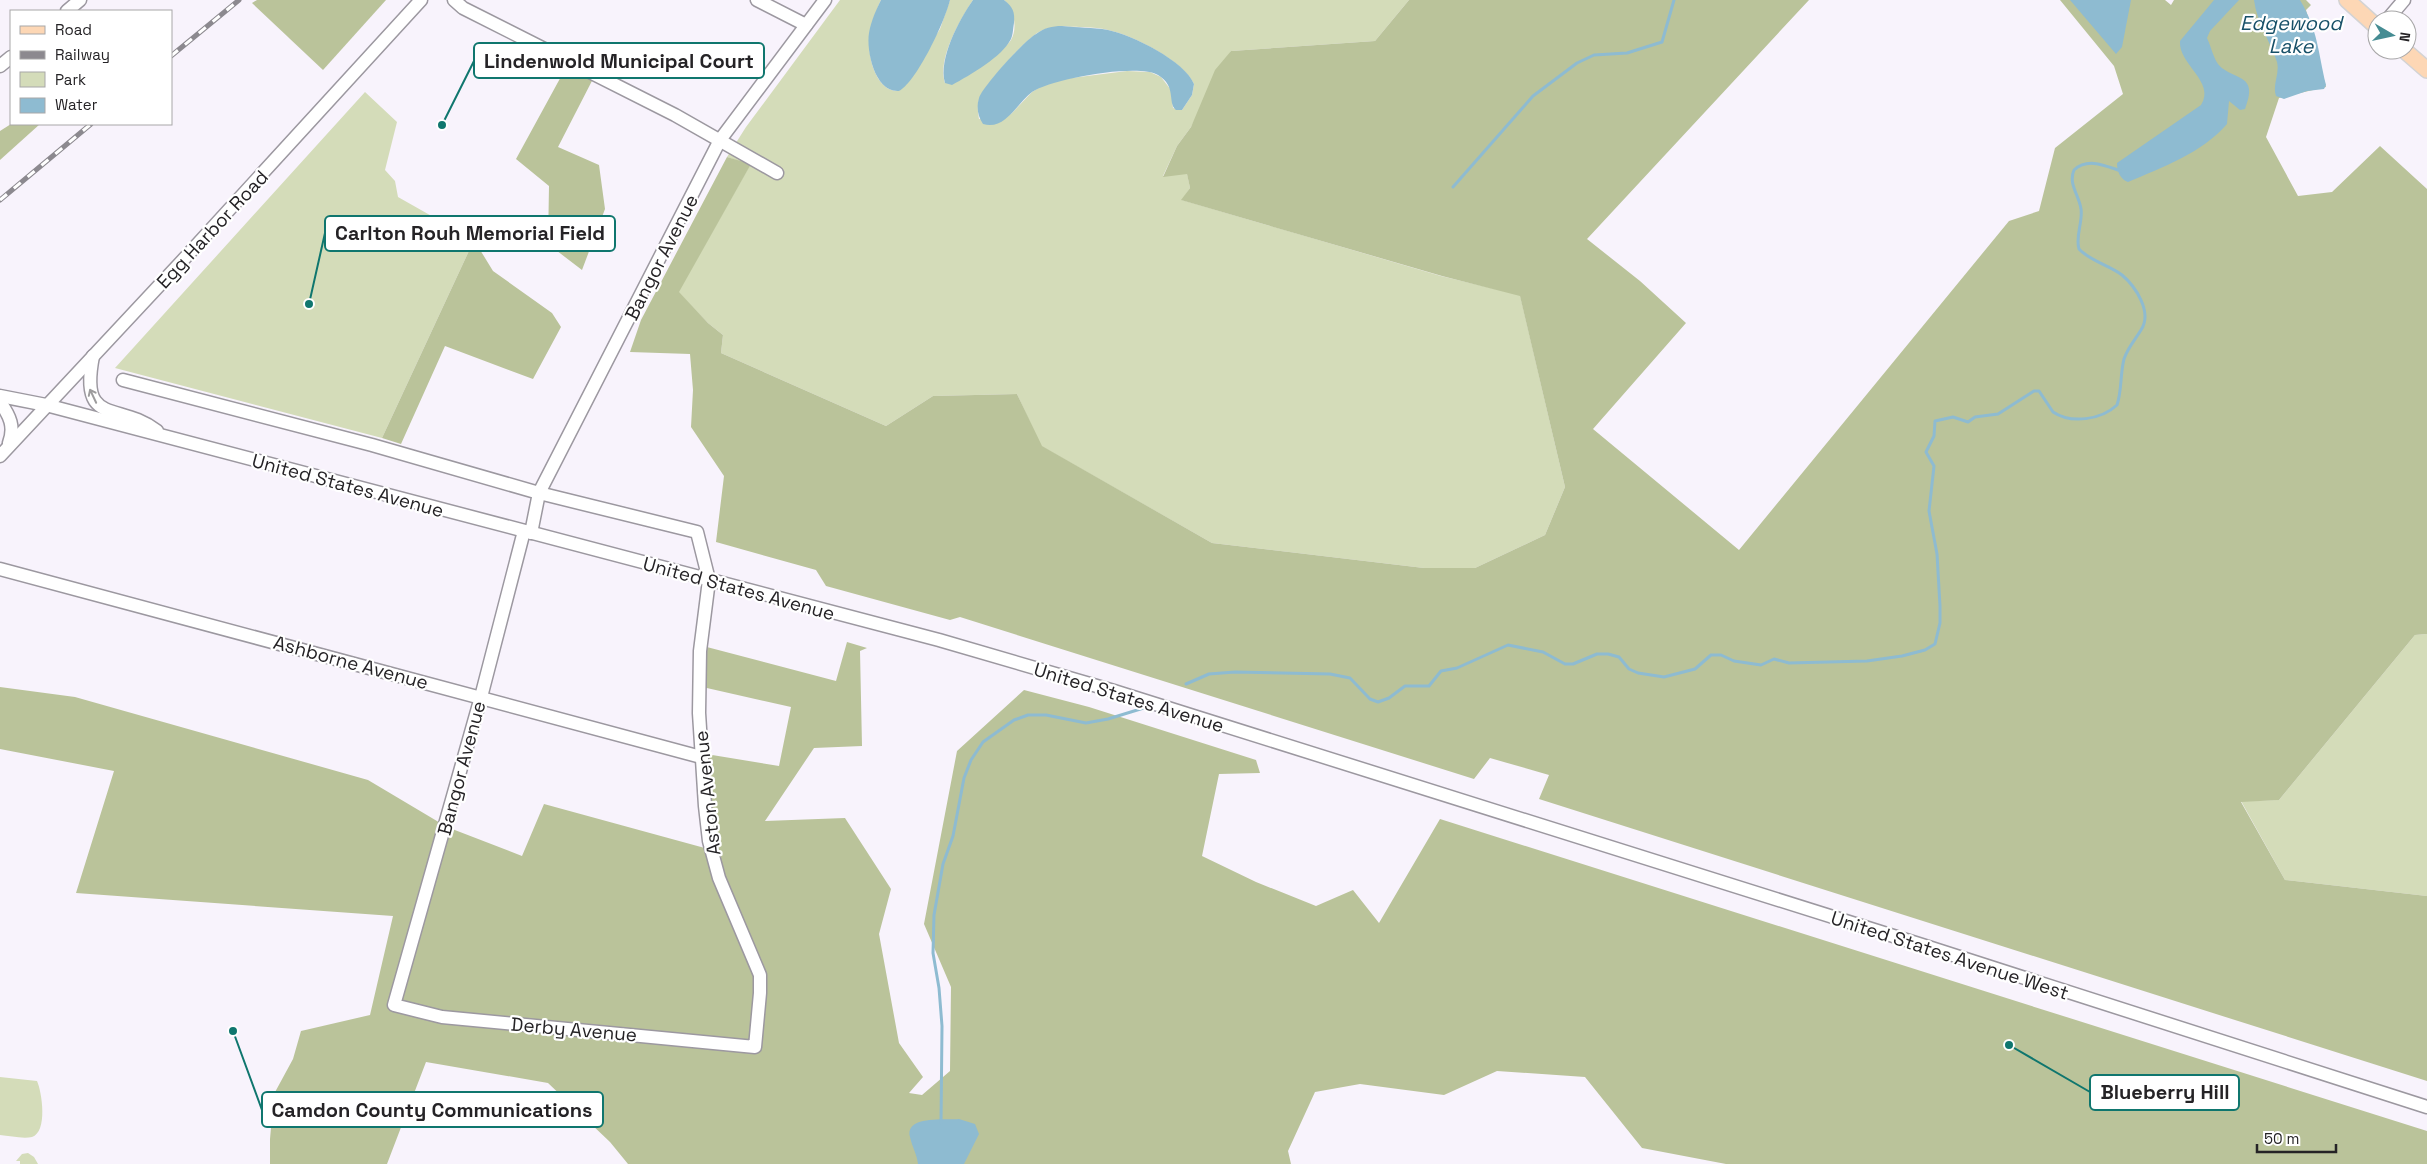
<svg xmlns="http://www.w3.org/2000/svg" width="2427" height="1164" font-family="'Space Grotesk',sans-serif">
<rect width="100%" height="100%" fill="#f8f3fc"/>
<!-- green -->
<g fill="#d4dcb9" fill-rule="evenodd">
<path d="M840 0H881C875 11 868 42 870 54 872 70 881 92 899 91L940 29 950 0H973C960 20 937 59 945 83 959 74 1004 52 1011 40 1018 28 1014 8 1004 0H1409L1375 41 1231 51 1191 127 1177 146 1163 176 1187 173 1190 188 1182 200 1441 276 1520 295 1565 487 1545 535 1475 568H1424L1212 543 1041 446 1017 394 933 396 886 426 721 353 723 335 708 323 678 292 750 165 727 157 746 127ZM1062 26C1077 28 1093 26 1108 30 1132 35 1184 61 1194 84L1192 95 1182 110 1173 108 1171 90 1161 77 1150 72 1127 71 1063 79 1045 84 1032 92 1011 114 979 119C978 112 977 106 979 100 982 87 1027 38 1039 32 1045 28 1054 28 1062 26Z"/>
<path d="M365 92 397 122 385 170 395 181 398 197 474 240 382 438 115 368Z"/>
<path d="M2427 634V896L2285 880 2241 801 2279 800 2415 635Z"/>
<path d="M0 1077 37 1081C42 1092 48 1132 32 1137 23 1139 10 1136 0 1135Z"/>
<path d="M28 1153 34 1157 38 1164H20V1161H16L22 1154Z"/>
</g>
<!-- forest -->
<g fill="#bac39a">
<path d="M257 0H386L323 70 252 3Z"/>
<path d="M1409 0H1809L1587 239 1640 281 1686 323 1593 429 1739 550 2009 221 2039 211 2055 148 2123 94 2114 66 2060 0H2165L2171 5 2174 0H2306L2311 5 2306 10 2326 87 2279 98 2266 137 2298 196 2332 192 2380 146 2427 189V634L2415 635 2279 800 2241 802 2285 880 2427 896V1081L1539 799 1549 775 1490 758 1474 779 960 617 950 620 826 586 816 570 716 542 724 476 691 427 693 390 690 354 630 352 641 320 727 157 751 164 679 292 708 323 723 335 721 353 886 426 933 396 1017 394 1042 446 1212 543 1424 568H1475L1545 535 1565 487 1520 296 1442 276 1181 200 1190 188 1187 174 1163 177 1177 146 1191 127 1215 70 1231 51 1375 41Z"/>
<path d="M569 62 595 75 558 147 599 165 605 209 582 270 548 244 549 186 516 159Z"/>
<path d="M11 124H40L0 160V131Z"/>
<path d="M474 240 493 271 552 313 561 327 533 379 445 346 401 444 382 438Z"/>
<path d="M847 642 867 648 860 651 862 746 814 748 765 821 845 818 891 889 879 934 899 1043 923 1077 909 1093 922 1095 950 1071 951 987 924 924 957 751 1024 690 1089 707 1256 760 1260 773 1219 774 1202 856 1256 882 1316 906 1353 890 1379 923 1440 819 2427 1131V1164H1726L1642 1148 1585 1077 1497 1071 1444 1095 1360 1084 1315 1092 1288 1151 1291 1164H628L610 1142 548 1083 426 1062 387 1164H270V1139L274 1094 293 1059 301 1031 370 1015 393 916 76 893 114 771 0 749V687L75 697 368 780 447 827 522 856 544 804 712 850 700 753 779 766 791 707 698 686 703 646 836 681Z"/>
</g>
<!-- water -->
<g fill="#8ebbd1">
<path d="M881 0H950C945 21 917 81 899 91 875 93 866 51 869 33 871 21 876 10 881 0Z"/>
<path d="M973 0H1004C1013 7 1015 12 1014 23 1013 28 1013 35 1011 39 1002 57 970 75 952 85L945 83C938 59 959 20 973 0Z"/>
<path d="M2070 0H2131L2122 47 2116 54Z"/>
<path d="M2214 0H2239L2210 31 2207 38C2211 46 2213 57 2218 64 2232 81 2260 72 2245 109L2240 110 2229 101 2227 124C2202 153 2163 167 2128 182 2120 179 2117 171 2117 163L2201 105C2216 82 2178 64 2180 41Z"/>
<path d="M2254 0H2300C2318 30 2318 52 2326 85L2324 89 2307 91 2284 99 2276 96C2272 85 2280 74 2277 62 2270 41 2257 23 2254 0Z"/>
<path d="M1062 26C1077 28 1093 27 1108 30 1132 35 1185 61 1194 84L1192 95 1182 110H1176C1167 103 1177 86 1158 75 1138 63 1051 79 1032 92 1017 103 1005 131 983 124 978 117 976 107 979 98 983 86 1024 41 1036 34 1044 28 1052 26 1062 26Z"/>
<path d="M959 1119 975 1124 979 1134 964 1164H918C917 1154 912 1147 910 1137 904 1115 947 1120 959 1119Z"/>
</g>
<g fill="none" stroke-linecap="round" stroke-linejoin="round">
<!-- stream -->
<g stroke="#8ebbd1" stroke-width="3">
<path d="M1453 187 1533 96 1577 63 1594 55 1627 53 1662 42 1674 0"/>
<path d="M1186 684 1209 674 1235 672 1330 674 1350 678 1370 699 1378 702 1389 698 1405 686H1429L1441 671 1457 668 1508 645 1543 652 1565 664H1573L1597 654H1608L1619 657 1629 669 1638 673 1664 677 1695 669 1711 655H1721L1734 661 1761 665 1774 659 1789 663 1867 661 1902 656 1925 650 1935 644 1940 623V606L1937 554 1929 511 1934 466 1926 452 1934 436 1935 421 1953 417 1968 422 1975 417 1998 414 2034 391H2039L2053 412C2071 424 2101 420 2117 405 2122 391 2120 374 2124 359 2128 347 2135 340 2141 330 2153 312 2135 286 2122 275 2109 265 2090 261 2079 249 2075 237 2083 222 2081 209 2079 195 2068 184 2074 170 2088 157 2106 166 2121 171"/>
<path d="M941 1123 942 1026 939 988 933 953 934 915 943 864 953 836 964 778 971 760 983 742 1014 720 1028 715H1046L1086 723 1108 719 1147 707"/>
</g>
<defs>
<g id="minor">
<path d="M454 0 463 8 675 115 777 173"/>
<path d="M757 0 806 25"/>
<path d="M67 11 80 0"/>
<path d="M2387 20 2404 0"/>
<path d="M0 66 11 57"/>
<path d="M93 356C79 428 119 401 157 431"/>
<path d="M123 380 372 445 539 493 697 532 709 580 700 651 699 713 705 806 709 841 719 878 760 975V993L755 1047 442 1017 394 1005 481 697 524 531"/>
<path d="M0 396 46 405 939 640 1114 691 1922 945 2427 1107"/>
<path d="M0 402C10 416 15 427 9 443"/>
<path d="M0 456 183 260 421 0"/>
<path d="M531 533 539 493 720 140 825 0"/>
<path d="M0 569 701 757"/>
</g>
<g id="major">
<path d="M2347 0 2377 27"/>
<path d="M2404 50 2427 70"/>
</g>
</defs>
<!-- minor casing -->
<use href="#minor" stroke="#9c98a0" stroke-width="15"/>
<!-- major casing -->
<use href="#major" stroke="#d3d3d4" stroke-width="18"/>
<!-- minor -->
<use href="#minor" stroke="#fff" stroke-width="12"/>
<!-- major -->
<use href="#major" stroke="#fdd7b5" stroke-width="15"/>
<defs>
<g id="rail">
<path d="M171 56 239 0"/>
<path d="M0 200 91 124"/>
</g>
</defs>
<!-- rail casing -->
<use href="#rail" stroke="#8c898f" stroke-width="5"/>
<!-- rail -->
<use href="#rail" stroke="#fff" stroke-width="3" stroke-dasharray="9" stroke-linecap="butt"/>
</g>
<!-- one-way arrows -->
<defs><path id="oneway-shaft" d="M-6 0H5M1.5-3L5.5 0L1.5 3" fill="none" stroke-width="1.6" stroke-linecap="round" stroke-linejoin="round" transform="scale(1.25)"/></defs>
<use stroke="#9d9c9d" href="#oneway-shaft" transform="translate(93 396) rotate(-115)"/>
<g text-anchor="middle" stroke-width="4.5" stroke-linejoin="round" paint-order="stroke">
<!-- street labels -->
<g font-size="19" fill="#252326" stroke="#fff">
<text transform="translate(212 229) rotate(-47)" y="7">Egg Harbor Road</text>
<text transform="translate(661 257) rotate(-63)" y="7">Bangor Avenue</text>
<text transform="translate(348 485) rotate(15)" y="7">United States Avenue</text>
<text transform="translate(739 588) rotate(15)" y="7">United States Avenue</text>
<text transform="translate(351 662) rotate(15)" y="7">Ashborne Avenue</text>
<text transform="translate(1129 697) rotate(17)" y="7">United States Avenue</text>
<text transform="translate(461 768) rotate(-75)" y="7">Bangor Avenue</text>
<text transform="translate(707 793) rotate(-96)" y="7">Aston Avenue</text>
<text transform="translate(1950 955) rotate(18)" y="7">United States Avenue West</text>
<text transform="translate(574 1029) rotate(5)" y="7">Derby Avenue</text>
</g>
<!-- water labels -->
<g font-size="20" font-style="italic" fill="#175068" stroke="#fff">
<text x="2291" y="30">Edgewood<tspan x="2291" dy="23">Lake</tspan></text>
</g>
</g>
<!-- callouts -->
<path fill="none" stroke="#0f766e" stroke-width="2" d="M442 125L474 61M309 304L325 233M2009 1045L2090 1092M233 1031L262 1110"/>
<g fill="#0f766e" stroke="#fff" stroke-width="2">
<circle cx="442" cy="125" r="5"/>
<circle cx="309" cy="304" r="5"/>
<circle cx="2009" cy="1045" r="5"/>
<circle cx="233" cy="1031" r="5"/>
</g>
<g fill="#fff" stroke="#0f766e" stroke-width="2">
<rect x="474" y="43" width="290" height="35" rx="5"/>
<rect x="325" y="216" width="290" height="35" rx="5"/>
<rect x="2090" y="1075" width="149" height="35" rx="5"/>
<rect x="262" y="1092" width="341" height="35" rx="5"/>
</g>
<g font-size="20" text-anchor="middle" font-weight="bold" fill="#252326">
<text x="619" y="68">Lindenwold Municipal Court</text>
<text x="470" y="240">Carlton Rouh Memorial Field</text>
<text x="2165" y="1099">Blueberry Hill</text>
<text x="432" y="1117">Camdon County Communications</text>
</g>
<!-- legend -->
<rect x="10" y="10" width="162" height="115" fill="#ffffff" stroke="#a8a7a8"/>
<rect x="20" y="26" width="25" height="8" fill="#fdd7b5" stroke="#a8a7a8"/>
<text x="55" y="35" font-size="15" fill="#252326">Road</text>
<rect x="20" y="51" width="25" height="8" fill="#8c898f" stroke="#a8a7a8"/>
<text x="55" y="60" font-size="15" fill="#252326">Railway</text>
<rect x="20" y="72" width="25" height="15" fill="#d4dcb9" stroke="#a8a7a8"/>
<text x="55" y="85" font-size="15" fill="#252326">Park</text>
<rect x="20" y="98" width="25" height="15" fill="#8ebbd1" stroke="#a8a7a8"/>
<text x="55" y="110" font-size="15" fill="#252326">Water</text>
<!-- north arrow -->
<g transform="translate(2392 35) rotate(99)"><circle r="24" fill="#ffffff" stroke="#a8a7a8"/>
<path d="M0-4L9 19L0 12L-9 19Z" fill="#458c93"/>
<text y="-8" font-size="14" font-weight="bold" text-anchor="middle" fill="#252326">N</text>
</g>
<!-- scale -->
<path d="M2257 1144v8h79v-8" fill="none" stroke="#252326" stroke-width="2.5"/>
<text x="2264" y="1144" font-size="15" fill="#252326" stroke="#ffffff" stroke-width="4" paint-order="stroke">50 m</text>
</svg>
